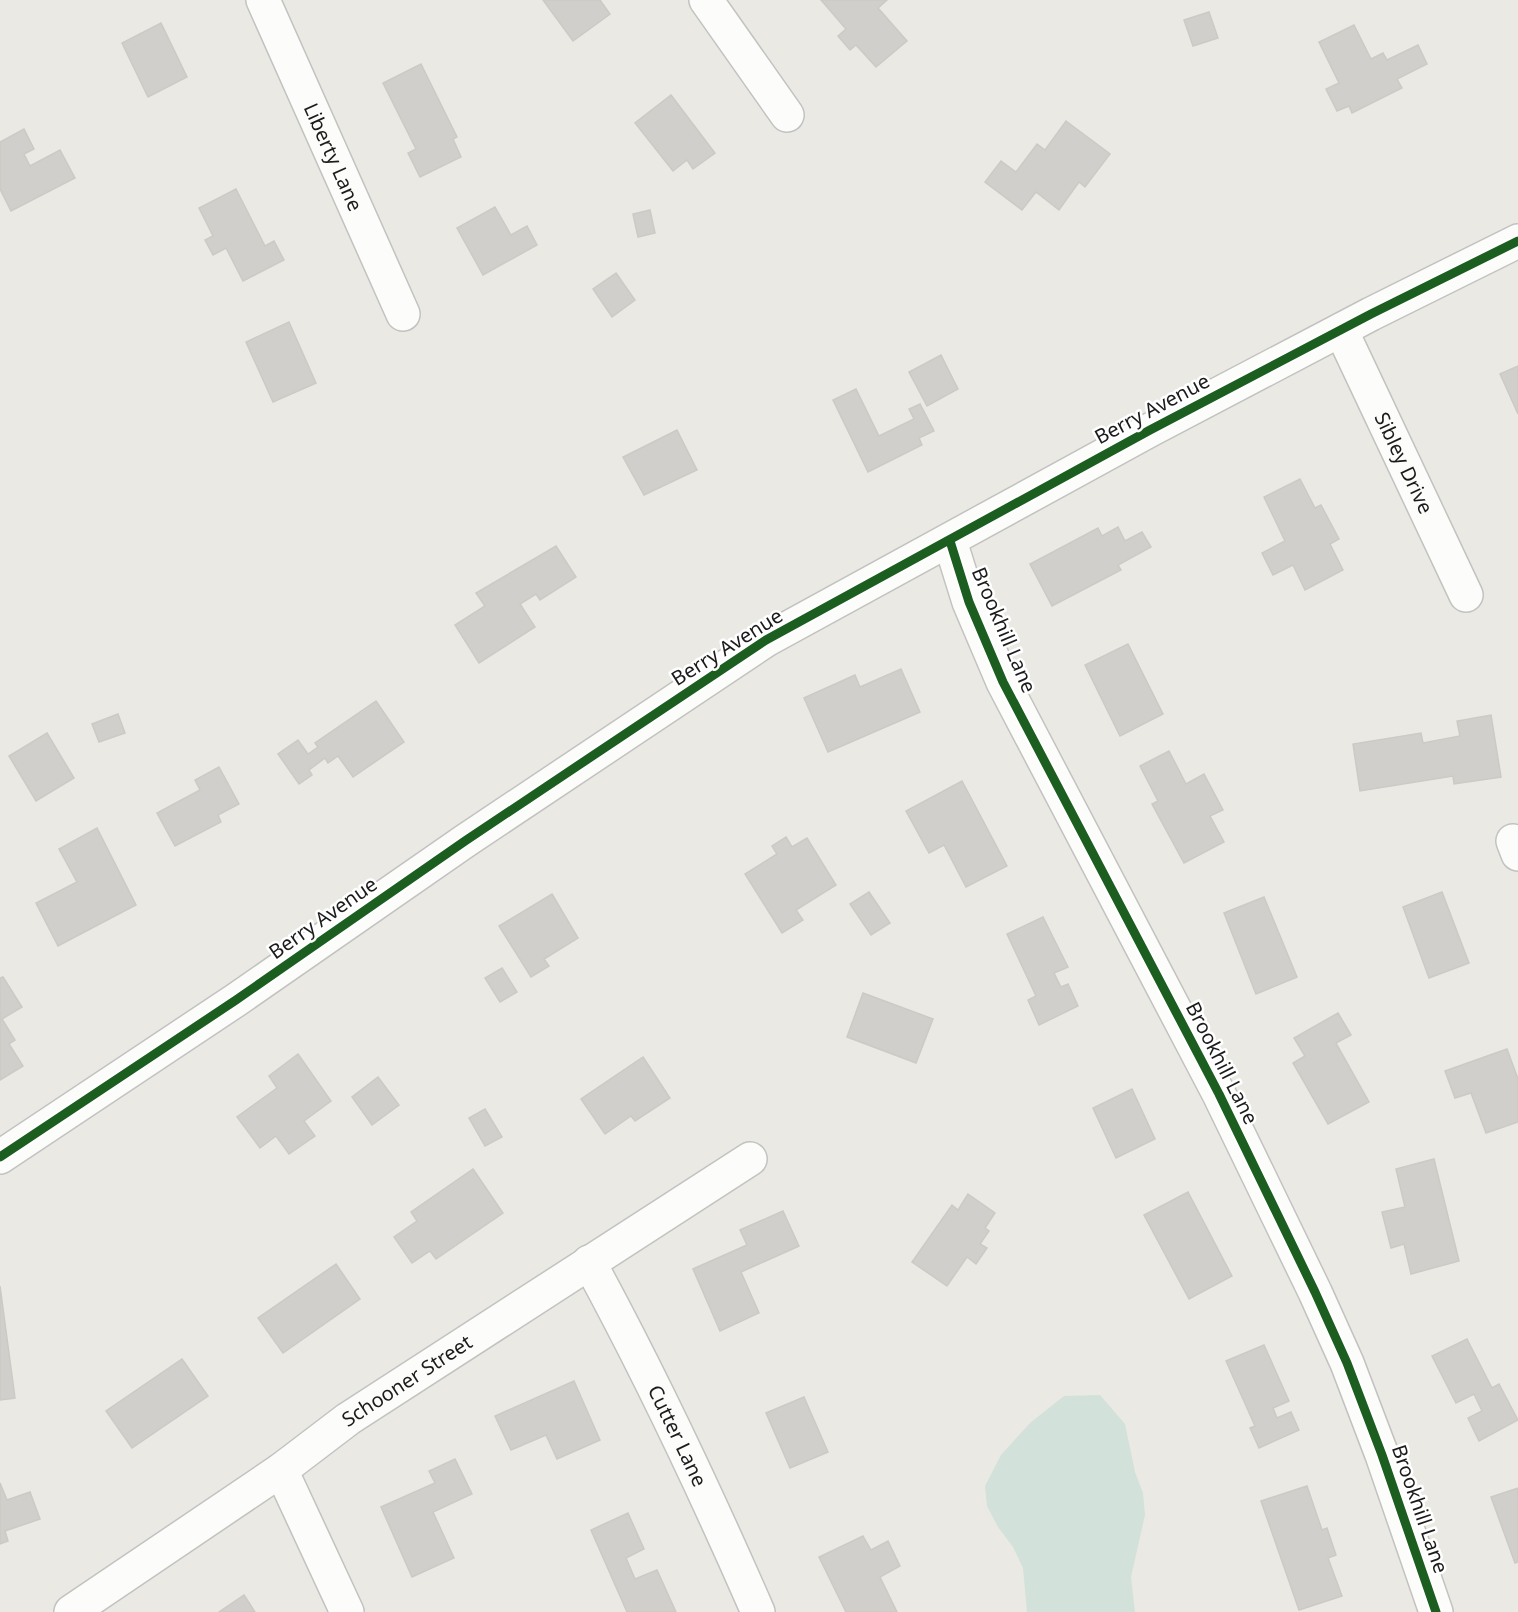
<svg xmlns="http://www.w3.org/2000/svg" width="1518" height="1612" font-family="'Noto Sans',sans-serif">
<rect width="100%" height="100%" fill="#eae9e4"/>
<!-- wetland -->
<path fill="#d2e1da" d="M1100 1395 1125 1424 1135 1472 1143 1493 1145 1515 1131 1577 1135 1612H1027L1023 1568 1013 1547 998 1527 987 1506 985 1486 1001 1455 1030 1423 1064 1396Z"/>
<!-- building -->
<g fill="#d0cfcb" stroke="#cdcac5" stroke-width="1.5">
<path d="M543 0H600L610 14 573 41Z"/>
<path d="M821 0H887L878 8 907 41 876 67 856 45 850 50 838 36 846 29Z"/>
<path d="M1209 12 1218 38 1193 46 1184 20Z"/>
<path d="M161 23 187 77 148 97 122 43Z"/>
<path d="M1354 25 1371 59 1383 53 1387 60 1418 45 1427 64 1397 79 1402 88 1352 113 1349 106 1337 111 1326 89 1339 83 1319 42Z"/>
<path d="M421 64 457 137 453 139 461 157 420 177 408 153 416 149 383 83Z"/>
<path d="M671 95 715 153 693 169 687 160 673 171 635 123Z"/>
<path d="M1066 121 1110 154 1085 187 1079 182 1059 210 1036 192 1022 210 985 182 1001 161 1016 172 1037 144 1045 150Z"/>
<path d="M24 129 34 149 24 154 30 166 60 150 75 178 11 211 0 189V142Z"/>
<path d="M236 189 265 246 274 241 284 260 243 281 226 248 213 255 205 240 213 236 199 208Z"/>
<path d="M495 207 511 235 527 226 537 245 483 275 457 228Z"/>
<path d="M650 210 655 233 638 237 633 214Z"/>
<path d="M616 273 635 300 612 317 593 289Z"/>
<path d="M289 322 316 383 273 402 246 342Z"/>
<path d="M941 355 958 389 927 406 909 372Z"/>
<path d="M1518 366V414L1500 374Z"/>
<path d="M856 389 879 436 914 419 909 409 920 404 934 431 919 438 922 445 868 472 833 400Z"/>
<path d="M677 430 697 470 644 495 623 457Z"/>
<path d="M1300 479 1315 508 1321 505 1339 539 1330 544 1343 570 1305 590 1293 565 1273 575 1262 553 1285 541 1264 497Z"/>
<path d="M1118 527 1125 541 1142 532 1151 547 1118 565 1121 570 1052 606 1030 564 1098 528 1102 536Z"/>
<path d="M556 546 576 577 540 600 536 594 520 604 535 627 479 663 455 625 485 606 476 593Z"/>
<path d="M1128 644 1163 714 1120 736 1085 665Z"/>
<path d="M901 669 920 712 828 752 804 698 855 675 860 687Z"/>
<path d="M376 701 404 742 353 777 338 756 328 763 325 758 309 770 312 775 299 784 278 754 298 740 308 754 318 747 315 743Z"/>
<path d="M118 714 125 733 99 742 92 724Z"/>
<path d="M1491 715 1501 777 1454 784 1453 776 1360 791 1353 744 1421 733 1423 743 1460 736 1457 721Z"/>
<path d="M47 733 74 778 36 801 9 756Z"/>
<path d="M1169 751 1186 784 1204 774 1223 810 1210 816 1224 842 1184 863 1152 804 1158 801 1140 766Z"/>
<path d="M219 767 239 804 218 815 221 822 175 846 157 813 200 790 195 780Z"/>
<path d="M962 781 1007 866 966 887 944 845 929 853 906 811Z"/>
<path d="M97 828 136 905 58 946 36 903 77 882 59 849Z"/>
<path d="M786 837 792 847 807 838 836 885 796 910 803 920 782 933 745 874 777 854 772 846Z"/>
<path d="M869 892 890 923 871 935 850 904Z"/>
<path d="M1442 892 1469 963 1429 978 1403 907Z"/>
<path d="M552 894 578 938 544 959 549 966 531 977 499 926Z"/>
<path d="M1264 897 1297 977 1256 994 1224 913Z"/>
<path d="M1043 917 1068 967 1054 973 1061 987 1068 984 1078 1006 1039 1025 1028 1000 1036 996 1007 934Z"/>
<path d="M502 968 517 992 500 1002 485 978Z"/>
<path d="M3 977 22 1007 2 1019 15 1040 9 1044 23 1066 0 1080V978Z"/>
<path d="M863 993 933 1019 916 1063 847 1037Z"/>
<path d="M1338 1013 1351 1035 1336 1043 1369 1102 1328 1124 1293 1063 1305 1056 1294 1038Z"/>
<path d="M1507 1049 1518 1079V1122L1486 1133 1471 1093 1455 1098 1445 1071Z"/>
<path d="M298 1054 331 1101 304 1121 315 1136 289 1154 276 1136 260 1148 237 1117 277 1088 269 1076Z"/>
<path d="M643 1057 670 1098 635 1121 631 1116 605 1134 581 1099Z"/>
<path d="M378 1077 399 1105 372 1125 352 1097Z"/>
<path d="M1132 1089 1155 1139 1116 1158 1093 1108Z"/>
<path d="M485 1109 502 1137 485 1146 469 1118Z"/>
<path d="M1434 1159 1459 1261 1411 1274 1404 1244 1391 1248 1382 1212 1405 1207 1396 1169Z"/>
<path d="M473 1169 503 1213 436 1259 430 1251 412 1263 394 1237 417 1221 411 1212Z"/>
<path d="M1188 1192 1232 1276 1189 1299 1144 1215Z"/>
<path d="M968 1194 995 1213 985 1228 989 1231 980 1244 987 1248 976 1264 967 1257 947 1286 912 1262 952 1205 958 1210Z"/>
<path d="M783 1211 799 1246 741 1272 759 1313 720 1331 693 1269 747 1245 740 1230Z"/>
<path d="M336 1264 360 1299 283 1353 258 1318Z"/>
<path d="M0 1286 15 1398 0 1400Z"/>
<path d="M1467 1339 1492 1388 1499 1384 1518 1420 1479 1441 1468 1418 1482 1411 1474 1394 1456 1403 1432 1356Z"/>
<path d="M1264 1345 1289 1401 1273 1408 1277 1418 1291 1412 1299 1430 1259 1448 1250 1428 1255 1426 1226 1361Z"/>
<path d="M182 1359 208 1396 132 1448 106 1411Z"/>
<path d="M574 1381 600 1440 557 1459 546 1435 511 1450 495 1416Z"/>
<path d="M804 1397 828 1452 790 1468 766 1413Z"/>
<path d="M455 1459 472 1494 433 1512 454 1558 412 1577 381 1507 435 1483 429 1471Z"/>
<path d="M0 1483 7 1500 30 1492 40 1519 5 1531 8 1541 0 1544Z"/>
<path d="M1307 1486 1322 1530 1327 1528 1336 1555 1328 1558 1342 1596 1299 1610 1261 1501Z"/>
<path d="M1518 1488V1562L1515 1563 1491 1497Z"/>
<path d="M628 1513 644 1549 626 1558 635 1579 657 1570 676 1612H627L591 1530Z"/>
<path d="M863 1536 871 1550 888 1541 900 1566 880 1577 897 1612H846L819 1557Z"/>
<path d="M244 1595 255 1612H219Z"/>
</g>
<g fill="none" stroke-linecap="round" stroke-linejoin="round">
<defs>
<g id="minor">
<path id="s1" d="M263 0 403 314"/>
<path d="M706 0 787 115"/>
<path id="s2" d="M1341 330 1466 595"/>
<path d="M950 541 969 602 1003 682 1219 1094 1315 1292 1347 1363 1382 1455 1436 1612"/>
<path d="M1513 841 1518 854"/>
<path d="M0 1157 236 1000 465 841 766 640 1150 430 1371 314 1518 241"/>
<path id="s3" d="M589 1262C651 1376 706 1493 758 1612"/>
<path d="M281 1470 347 1612"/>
<path id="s4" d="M71 1612 281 1470 348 1419 750 1159"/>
</g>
</defs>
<!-- minor casing -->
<use href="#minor" stroke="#c2c2c0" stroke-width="36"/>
<!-- minor -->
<use href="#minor" stroke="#fcfcfb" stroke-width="33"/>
<defs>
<g id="cycleway">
<path d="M950 541 969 602 1003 682 1219 1094 1315 1292 1347 1363 1382 1455 1436 1612"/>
<path d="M0 1157 236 1000 465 841 766 640 1150 430 1371 314 1518 241"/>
</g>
</defs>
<!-- cycleway casing -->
<use href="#cycleway" stroke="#fff" stroke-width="13"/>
<!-- cycleway -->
<use href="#cycleway" stroke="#1b5e20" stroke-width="9"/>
</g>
<g text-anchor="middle" stroke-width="5" stroke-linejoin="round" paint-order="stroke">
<!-- street labels -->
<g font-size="20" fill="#1b1b1b" stroke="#fff">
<text dy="7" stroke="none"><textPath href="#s1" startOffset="172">Liberty Lane</textPath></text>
<text transform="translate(1152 409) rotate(-28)" y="7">Berry Avenue</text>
<text dy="7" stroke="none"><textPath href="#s2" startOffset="147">Sibley Drive</textPath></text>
<text transform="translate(1004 630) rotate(67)" y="7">Brookhill Lane</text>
<text transform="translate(727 647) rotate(-32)" y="7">Berry Avenue</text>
<text transform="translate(323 918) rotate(-35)" y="7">Berry Avenue</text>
<text transform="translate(1222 1063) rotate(63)" y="7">Brookhill Lane</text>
<text dy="7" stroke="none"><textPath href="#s4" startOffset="408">Schooner Street</textPath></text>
<text dy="7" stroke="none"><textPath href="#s3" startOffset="195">Cutter Lane</textPath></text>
<text transform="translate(1420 1509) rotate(71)" y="7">Brookhill Lane</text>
</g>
</g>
</svg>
